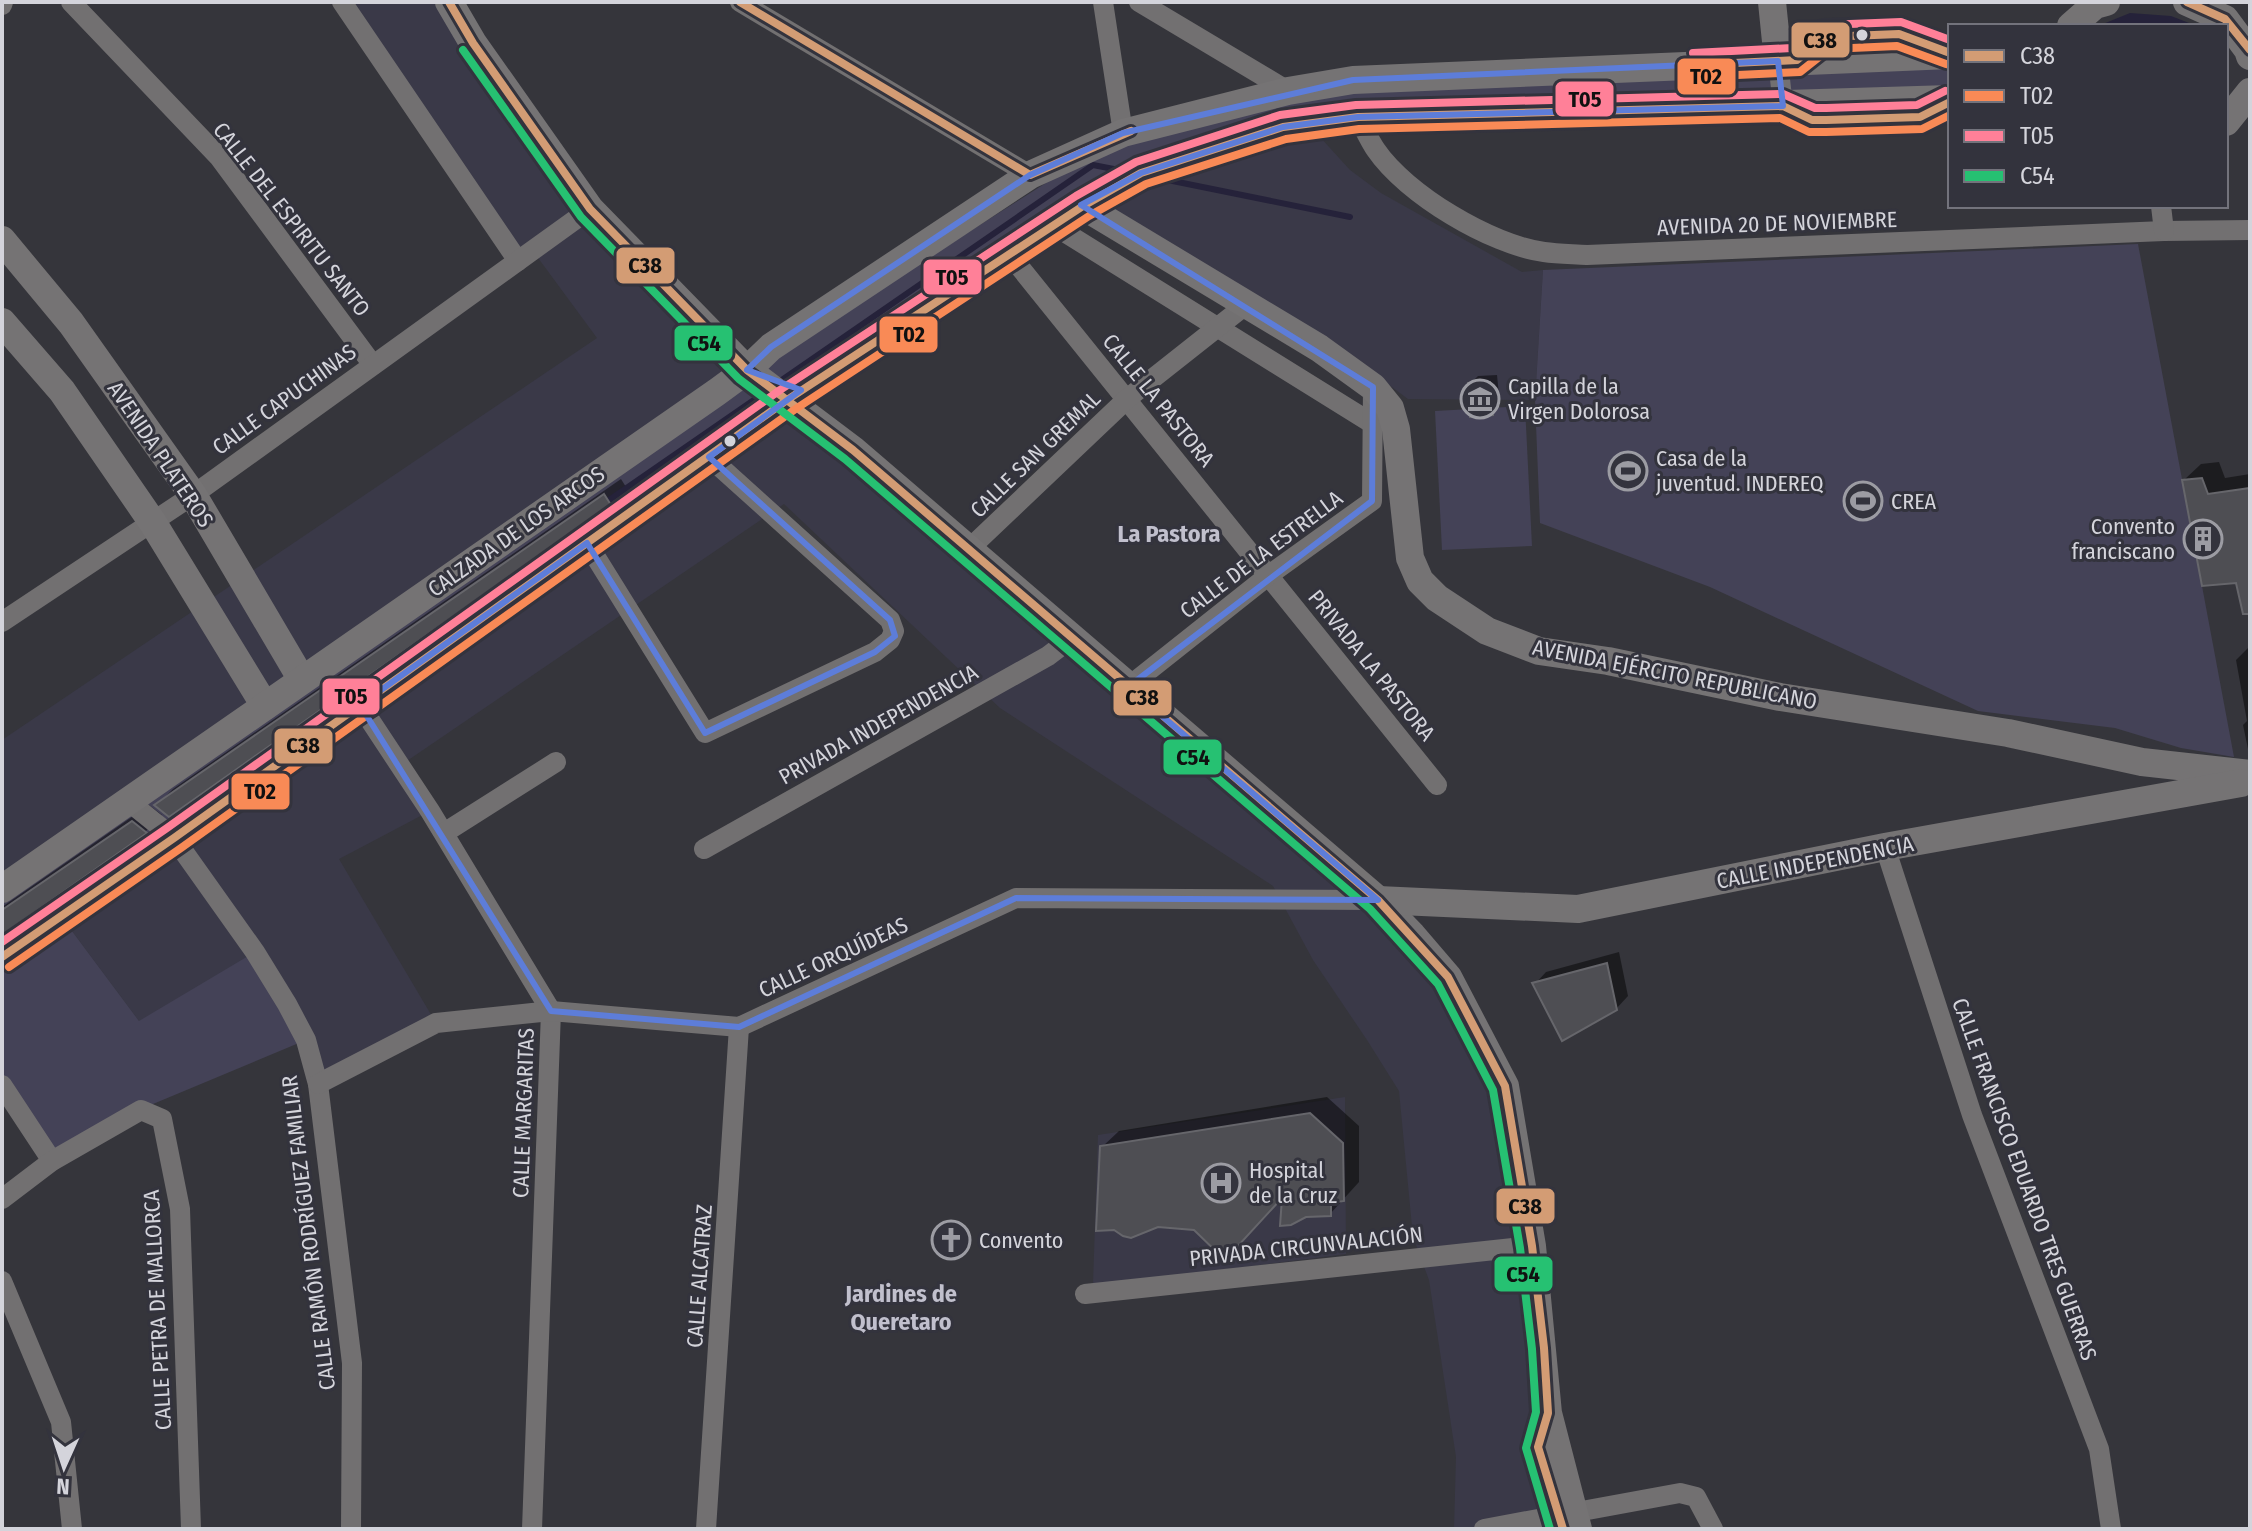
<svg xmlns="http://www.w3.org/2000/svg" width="2252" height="1531" font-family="'Fira Sans Condensed',sans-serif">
<rect width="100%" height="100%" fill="#35353b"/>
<!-- built -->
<g fill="#3a3948">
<path d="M342 2H449L590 209 747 370 2 889V740L597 338 533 251 518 261Z"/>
<path d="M1319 136 1350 170 1381 193 1522 272 1543 270 1535 400 1408 399 1381 379 1098 210 1154 187 1213 166Z"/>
<path d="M787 400 1378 900 1505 1086 1548 1413 1538 1447 1559 1515 1484 1529H1454L1456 1457 1429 1280 1413 1237 1399 1091 1367 1040 1313 960 1273 886 1000 708 784 504 401 765 430 811 339 859 436 1023 318 1084 306 1040 139 1021 60 915Z"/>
<path d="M1345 1097 1346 1254 1098 1286 1093 1284 1098 1135Z"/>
</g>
<!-- green -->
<g fill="#444257">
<path d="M1950 63V93L1502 106 1144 161 1085 184 961 274 2 942V898L841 313 1057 176 1131 144 1367 84Z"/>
<path d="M2138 244 2234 757 2181 748 2115 728 1978 711 1710 587 1540 523 1535 400 1543 270Z"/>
<path d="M1525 406 1532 546 1442 550 1435 411Z"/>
<path d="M60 915 139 1021 255 952 306 1040 141 1109 52 1161 2 1085V957Z"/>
</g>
<!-- water -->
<path fill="#25223a" d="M2130 13 2171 16 2197 26H2098Z"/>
<!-- shadow -->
<g fill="#0007">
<path d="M1497 375 1500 405 1492 413 1470 384 1478 376Z"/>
<path d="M2219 462 2225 478 2250 474V597L2238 581 2184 480 2201 464Z"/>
<path d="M621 479 626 487 610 503 169 815 157 805 173 789Z"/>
<path d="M2250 646V748L2248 749 2243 725 2247 721 2236 660Z"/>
<path d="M149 805 162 815 146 831 2 932V907Z"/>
<path d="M1619 952 1628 996 1616 1009 1535 984 1546 972Z"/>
<path d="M1327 1097 1359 1126V1182L1330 1214 1284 1194 1195 1228 1102 1147 1119 1131Z"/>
</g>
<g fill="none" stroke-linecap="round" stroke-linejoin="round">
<!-- stream -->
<g stroke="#25223a" stroke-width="6">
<path d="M1158 178 1350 217"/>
<path d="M776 384 1093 165 1124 171"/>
<path d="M602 505 764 393"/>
</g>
</g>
<!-- building -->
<g fill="#4e4e53" stroke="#66666b" stroke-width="2">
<path d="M1490 382 1493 415 1470 417 1468 383Z"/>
<path d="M2202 478 2208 494 2250 488V614H2243L2236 583 2202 586 2182 480Z"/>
<path d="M604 494 611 505 169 817 154 805Z"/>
<path d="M132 821 147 833 2 935V910Z"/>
<path d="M1607 963 1617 1010 1562 1041 1532 983Z"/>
<path d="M1310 1113 1343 1143 1344 1201 1331 1203V1216L1306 1217 1291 1225 1280 1226 1282 1198 1225 1260 1194 1230 1158 1227 1131 1238 1123 1236 1114 1230 1096 1231 1100 1146Z"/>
</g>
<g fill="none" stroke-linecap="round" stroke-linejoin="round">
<!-- street -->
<g stroke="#727071" stroke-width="20">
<path d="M71 2 219 157 373 365"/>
<path d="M342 2 518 261"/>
<path d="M740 2 1030 175"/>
<path d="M1103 2 1123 133"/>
<path d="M1139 2 1288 91"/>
<path d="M2 5 3 2"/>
<path d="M1778 61 1783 106"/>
<path d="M1358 117C1364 128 1369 140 1376 150 1406 194 1491 245 1544 252 1558 254 1573 254 1587 255L2164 231 2250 230"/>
<path d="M2161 206 2164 231"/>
<path d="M1053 225 1373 424"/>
<path d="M1010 255 1437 785"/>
<path d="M587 543 705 733 875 652 890 640 894 631 890 620 709 457"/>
<path d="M969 549 1128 398 1247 304"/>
<path d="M2 622 193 495 590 209"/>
<path d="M1128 687 1269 575 1372 501 1373 387"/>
<path d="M360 705 430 811 551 1011 532 1529"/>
<path d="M128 801 174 838 255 952 287 1004 306 1040 318 1084 352 1363 351 1529"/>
<path d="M444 833 556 762"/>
<path d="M1885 847 1972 1115 2099 1449 2111 1529"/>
<path d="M704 849 1048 656 1073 637"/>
<path d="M318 1084 436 1023 551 1011 739 1027 1016 898 1378 900"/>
<path d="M2 1085 52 1161"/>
<path d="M2 1199 52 1161 141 1110 162 1119 180 1209 191 1529"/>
<path d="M2 1281 61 1422 72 1529"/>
<path d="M1085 1294 1532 1246"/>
<path d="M706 1529 739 1027"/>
<path d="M1484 1529 1680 1493 1696 1497 1713 1529"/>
</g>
<!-- secondary -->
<g stroke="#757374" stroke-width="28">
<path d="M449 2 473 43 590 209 747 370 853 450 1378 900 1412 935 1448 977 1505 1086 1532 1246 1548 1413 1578 1529"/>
<path d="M1772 2 1778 61"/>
<path d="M2187 2 2225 19 2248 50 2250 56"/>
<path d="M2071 26 2095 5 2106 2"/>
<path d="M2226 122 2250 92"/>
<path d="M1083 206 1319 348 1373 387 1390 408 1396 429 1410 558 1420 581 1437 598 1487 631 1539 651 1608 661 1780 697 2008 733 2142 762 2250 774"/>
<path d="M2 240 71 323 193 495 302 680"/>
<path d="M2 322 62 391 153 523 265 706"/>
<path d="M2 889 717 392 747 370 771 347 1030 175 1123 133 1288 91 1353 80 1950 55"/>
<path d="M1378 900 1578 909 1885 847 2241 783"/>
<path d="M2 957 174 838 787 400 1103 193 1141 173 1283 127 1358 117 1950 99"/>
</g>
<defs>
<g id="bus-1">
<path d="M449 2 473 43 590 209 747 370 853 450 1378 900 1448 977 1505 1086 1532 1246 1544 1348 1548 1413 1538 1447 1563 1529"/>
<path d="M740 2 1030 175 1131 131"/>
<path d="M2187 2 2225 19 2250 50"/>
<path d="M1693 65 1797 60 1824 37 1899 34 1950 53"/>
<path d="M2 957 174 838 787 400 1083 206 1141 173 1283 127 1358 117 1783 106 1812 120H1826L1920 117 1950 102"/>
</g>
<g id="bus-2">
<path d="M1695 77 1800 72 1829 49 1897 46 1946 64"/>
<path d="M9 967 181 848 794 410 1089 216 1146 184 1286 139 1359 129 1780 118 1809 132H1826L1922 129 1950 115"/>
</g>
<g id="bus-3">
<path d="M1693 53 1792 48 1817 27 1824 25 1901 22 1950 40"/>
<path d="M2 942 167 828 780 390 1076 196 1136 162 1280 115 1356 105 1783 94 1815 108H1826L1917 105 1945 91"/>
</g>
<path id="bus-4" d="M463 50 581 217 739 379 845 459 1370 909 1438 984 1493 1090 1520 1248 1532 1349 1536 1412 1526 1448 1550 1529"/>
</defs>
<!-- bus-1 casing -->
<use href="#bus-1" stroke="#33333d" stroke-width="14"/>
<!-- bus-2 casing -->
<use href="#bus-2" stroke="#33333d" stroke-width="14"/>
<!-- bus-3 casing -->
<use href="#bus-3" stroke="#33333d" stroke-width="14"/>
<!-- bus-4 casing -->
<use href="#bus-4" stroke="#33333d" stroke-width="14"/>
<!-- bus-1 -->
<use href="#bus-1" stroke="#d39c74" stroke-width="8"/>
<!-- bus-2 -->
<use href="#bus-2" stroke="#f98a56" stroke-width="8"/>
<!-- bus-3 -->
<use href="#bus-3" stroke="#ff8098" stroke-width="8"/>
<!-- bus-4 -->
<use href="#bus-4" stroke="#26c172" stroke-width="8"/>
</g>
<!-- marked area -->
<path fill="none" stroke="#5d7dd9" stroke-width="6" stroke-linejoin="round" d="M1778 61 1783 106 1358 117 1283 127 1141 173 1081 205 1373 387 1372 501 1128 687 1378 900 1016 898 739 1027 551 1011 360 705 587 543 705 733 875 652 895 636 890 620 709 457 801 390 747 370 771 347 1030 175 1123 133 1353 80Z"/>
<!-- icons -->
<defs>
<symbol id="museum-ring" viewBox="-11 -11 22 22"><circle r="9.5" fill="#33333d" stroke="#9c9ca3" stroke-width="1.5"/><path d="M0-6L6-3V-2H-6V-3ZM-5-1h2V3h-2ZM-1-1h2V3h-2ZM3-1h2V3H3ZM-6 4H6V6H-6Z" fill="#9c9ca3"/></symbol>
<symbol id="stadium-ring" viewBox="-11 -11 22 22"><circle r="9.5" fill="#33333d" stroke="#9c9ca3" stroke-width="1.5"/><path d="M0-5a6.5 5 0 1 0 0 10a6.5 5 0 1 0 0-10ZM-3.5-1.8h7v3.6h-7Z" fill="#9c9ca3"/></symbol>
<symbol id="building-ring" viewBox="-11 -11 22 22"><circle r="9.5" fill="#33333d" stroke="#9c9ca3" stroke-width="1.5"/><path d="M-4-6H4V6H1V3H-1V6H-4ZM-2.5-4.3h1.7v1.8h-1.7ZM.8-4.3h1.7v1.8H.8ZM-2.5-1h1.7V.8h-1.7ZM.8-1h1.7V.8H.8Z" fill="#9c9ca3"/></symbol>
<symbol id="hospital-ring" viewBox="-11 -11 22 22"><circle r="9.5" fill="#33333d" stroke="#9c9ca3" stroke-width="1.5"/><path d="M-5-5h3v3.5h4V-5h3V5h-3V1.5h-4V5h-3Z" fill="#9c9ca3"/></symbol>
<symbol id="church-ring" viewBox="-11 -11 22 22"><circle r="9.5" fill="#33333d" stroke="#9c9ca3" stroke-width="1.5"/><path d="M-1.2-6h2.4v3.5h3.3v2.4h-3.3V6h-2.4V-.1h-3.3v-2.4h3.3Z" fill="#9c9ca3"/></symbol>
</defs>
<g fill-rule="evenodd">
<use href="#museum-ring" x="1458" y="377" width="44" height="44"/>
<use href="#stadium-ring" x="1606" y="449" width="44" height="44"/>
<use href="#stadium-ring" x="1841" y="479" width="44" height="44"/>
<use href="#building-ring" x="2181" y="517" width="44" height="44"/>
<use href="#hospital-ring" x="1199" y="1161" width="44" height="44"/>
<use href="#church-ring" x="929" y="1218" width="44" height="44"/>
</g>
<!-- markers -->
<g fill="#d4d4db" stroke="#33333d" stroke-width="3">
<circle cx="1862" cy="35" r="7"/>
<circle cx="730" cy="441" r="7"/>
</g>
<g text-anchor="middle" stroke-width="6" stroke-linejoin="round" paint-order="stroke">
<!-- street labels -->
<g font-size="22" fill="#d4d4db" stroke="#33333d">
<text transform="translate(292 219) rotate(52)" y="8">CALLE DEL ESPIRITU SANTO</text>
<text transform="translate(1777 223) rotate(-2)" y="8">AVENIDA 20 DE NOVIEMBRE</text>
<text transform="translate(284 399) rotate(-36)" y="8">CALLE CAPUCHINAS</text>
<text transform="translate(1159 400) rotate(51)" y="8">CALLE LA PASTORA</text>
<text transform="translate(161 454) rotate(56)" y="8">AVENIDA PLATEROS</text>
<text transform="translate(1035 454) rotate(-44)" y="8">CALLE SAN GREMAL</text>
<text transform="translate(516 531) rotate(-35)" y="8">CALZADA DE LOS ARCOS</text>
<text transform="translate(1261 554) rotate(-37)" y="8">CALLE DE LA ESTRELLA</text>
<text transform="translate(1372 665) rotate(51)" y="8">PRIVADA LA PASTORA</text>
<text transform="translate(1675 674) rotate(11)" y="8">AVENIDA EJÉRCITO REPUBLICANO</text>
<text transform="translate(878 724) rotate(-29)" y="8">PRIVADA INDEPENDENCIA</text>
<text transform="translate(1815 862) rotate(-11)" y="8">CALLE INDEPENDENCIA</text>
<text transform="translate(833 957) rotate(-25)" y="8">CALLE ORQUÍDEAS</text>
<text transform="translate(523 1113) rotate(-88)" y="8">CALLE MARGARITAS</text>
<text transform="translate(2025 1179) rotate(70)" y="8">CALLE FRANCISCO EDUARDO TRES GUERRAS</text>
<text transform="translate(308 1233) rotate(-97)" y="8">CALLE RAMÓN RODRÍGUEZ FAMILIAR</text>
<text transform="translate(1306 1246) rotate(-6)" y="8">PRIVADA CIRCUNVALACIÓN</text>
<text transform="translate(699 1276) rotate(-86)" y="8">CALLE ALCATRAZ</text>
<text transform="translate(157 1310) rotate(-93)" y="8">CALLE PETRA DE MALLORCA</text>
</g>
<!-- poi labels -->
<g font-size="22" fill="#d4d4db" stroke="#33333d" text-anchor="start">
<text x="1508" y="394">Capilla de la<tspan x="1508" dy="25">Virgen Dolorosa</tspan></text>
<text x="1656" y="466">Casa de la<tspan x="1656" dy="25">juventud. INDEREQ</tspan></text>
<text x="1891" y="509">CREA</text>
<text x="2175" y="534" text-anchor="end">Convento<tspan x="2175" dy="25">franciscano</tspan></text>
<text x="1249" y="1178">Hospital<tspan x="1249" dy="25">de la Cruz</tspan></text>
<text x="979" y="1248">Convento</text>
</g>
<!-- neighbourhood labels -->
<g font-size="24" font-weight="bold" fill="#c1c0cd" stroke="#33333d">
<text x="1169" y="542">La Pastora</text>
<text x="901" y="1302">Jardines de<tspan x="901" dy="28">Queretaro</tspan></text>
</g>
</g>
<g stroke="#33333d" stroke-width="3">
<rect x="1790" y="21" width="61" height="38" rx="8" fill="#d39c74"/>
<rect x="1676" y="57" width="61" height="39" rx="8" fill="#f98a56"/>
<rect x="1554" y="80" width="61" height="38" rx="8" fill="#ff8098"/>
<rect x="615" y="246" width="61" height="39" rx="8" fill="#d39c74"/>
<rect x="922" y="258" width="61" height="38" rx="8" fill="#ff8098"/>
<rect x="878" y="315" width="61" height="39" rx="8" fill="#f98a56"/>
<rect x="673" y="324" width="61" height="38" rx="8" fill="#26c172"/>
<rect x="321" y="677" width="60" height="39" rx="8" fill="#ff8098"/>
<rect x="1112" y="679" width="61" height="38" rx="8" fill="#d39c74"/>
<rect x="273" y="727" width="61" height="38" rx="8" fill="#d39c74"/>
<rect x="1162" y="738" width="61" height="38" rx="8" fill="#26c172"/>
<rect x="230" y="772" width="61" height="39" rx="8" fill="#f98a56"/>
<rect x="1495" y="1187" width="61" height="38" rx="8" fill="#d39c74"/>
<rect x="1493" y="1255" width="61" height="38" rx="8" fill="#26c172"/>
</g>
<g font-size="22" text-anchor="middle" font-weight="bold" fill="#111">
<text x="1820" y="48">C38</text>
<text x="1706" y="84">T02</text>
<text x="1585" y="107">T05</text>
<text x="645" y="273">C38</text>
<text x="952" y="285">T05</text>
<text x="909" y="342">T02</text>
<text x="704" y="351">C54</text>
<text x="351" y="704">T05</text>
<text x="1142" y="705">C38</text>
<text x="303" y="753">C38</text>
<text x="1193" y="765">C54</text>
<text x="260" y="799">T02</text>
<text x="1525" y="1214">C38</text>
<text x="1523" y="1282">C54</text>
</g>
<!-- border -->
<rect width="2252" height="1531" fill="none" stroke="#d4d4db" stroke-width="8"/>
<!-- legend -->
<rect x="1948" y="24" width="280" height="184" fill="#33333d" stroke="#73737c" stroke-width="2"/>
<rect x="1964" y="50" width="40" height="12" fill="#d39c74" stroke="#73737c" stroke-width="2"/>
<text x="2020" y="64" font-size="24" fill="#d4d4db">C38</text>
<rect x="1964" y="90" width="40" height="12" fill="#f98a56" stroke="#73737c" stroke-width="2"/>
<text x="2020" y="104" font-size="24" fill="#d4d4db">T02</text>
<rect x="1964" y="130" width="40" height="12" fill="#ff8098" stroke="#73737c" stroke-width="2"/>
<text x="2020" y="144" font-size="24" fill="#d4d4db">T05</text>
<rect x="1964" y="170" width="40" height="12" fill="#26c172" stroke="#73737c" stroke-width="2"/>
<text x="2020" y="184" font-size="24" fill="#d4d4db">C54</text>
<!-- north arrow -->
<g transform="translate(64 1467) rotate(183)" stroke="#33333d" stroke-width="6" paint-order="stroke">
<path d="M0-6L14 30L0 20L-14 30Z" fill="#d4d4db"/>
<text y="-12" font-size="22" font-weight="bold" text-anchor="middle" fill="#d4d4db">N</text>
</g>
</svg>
